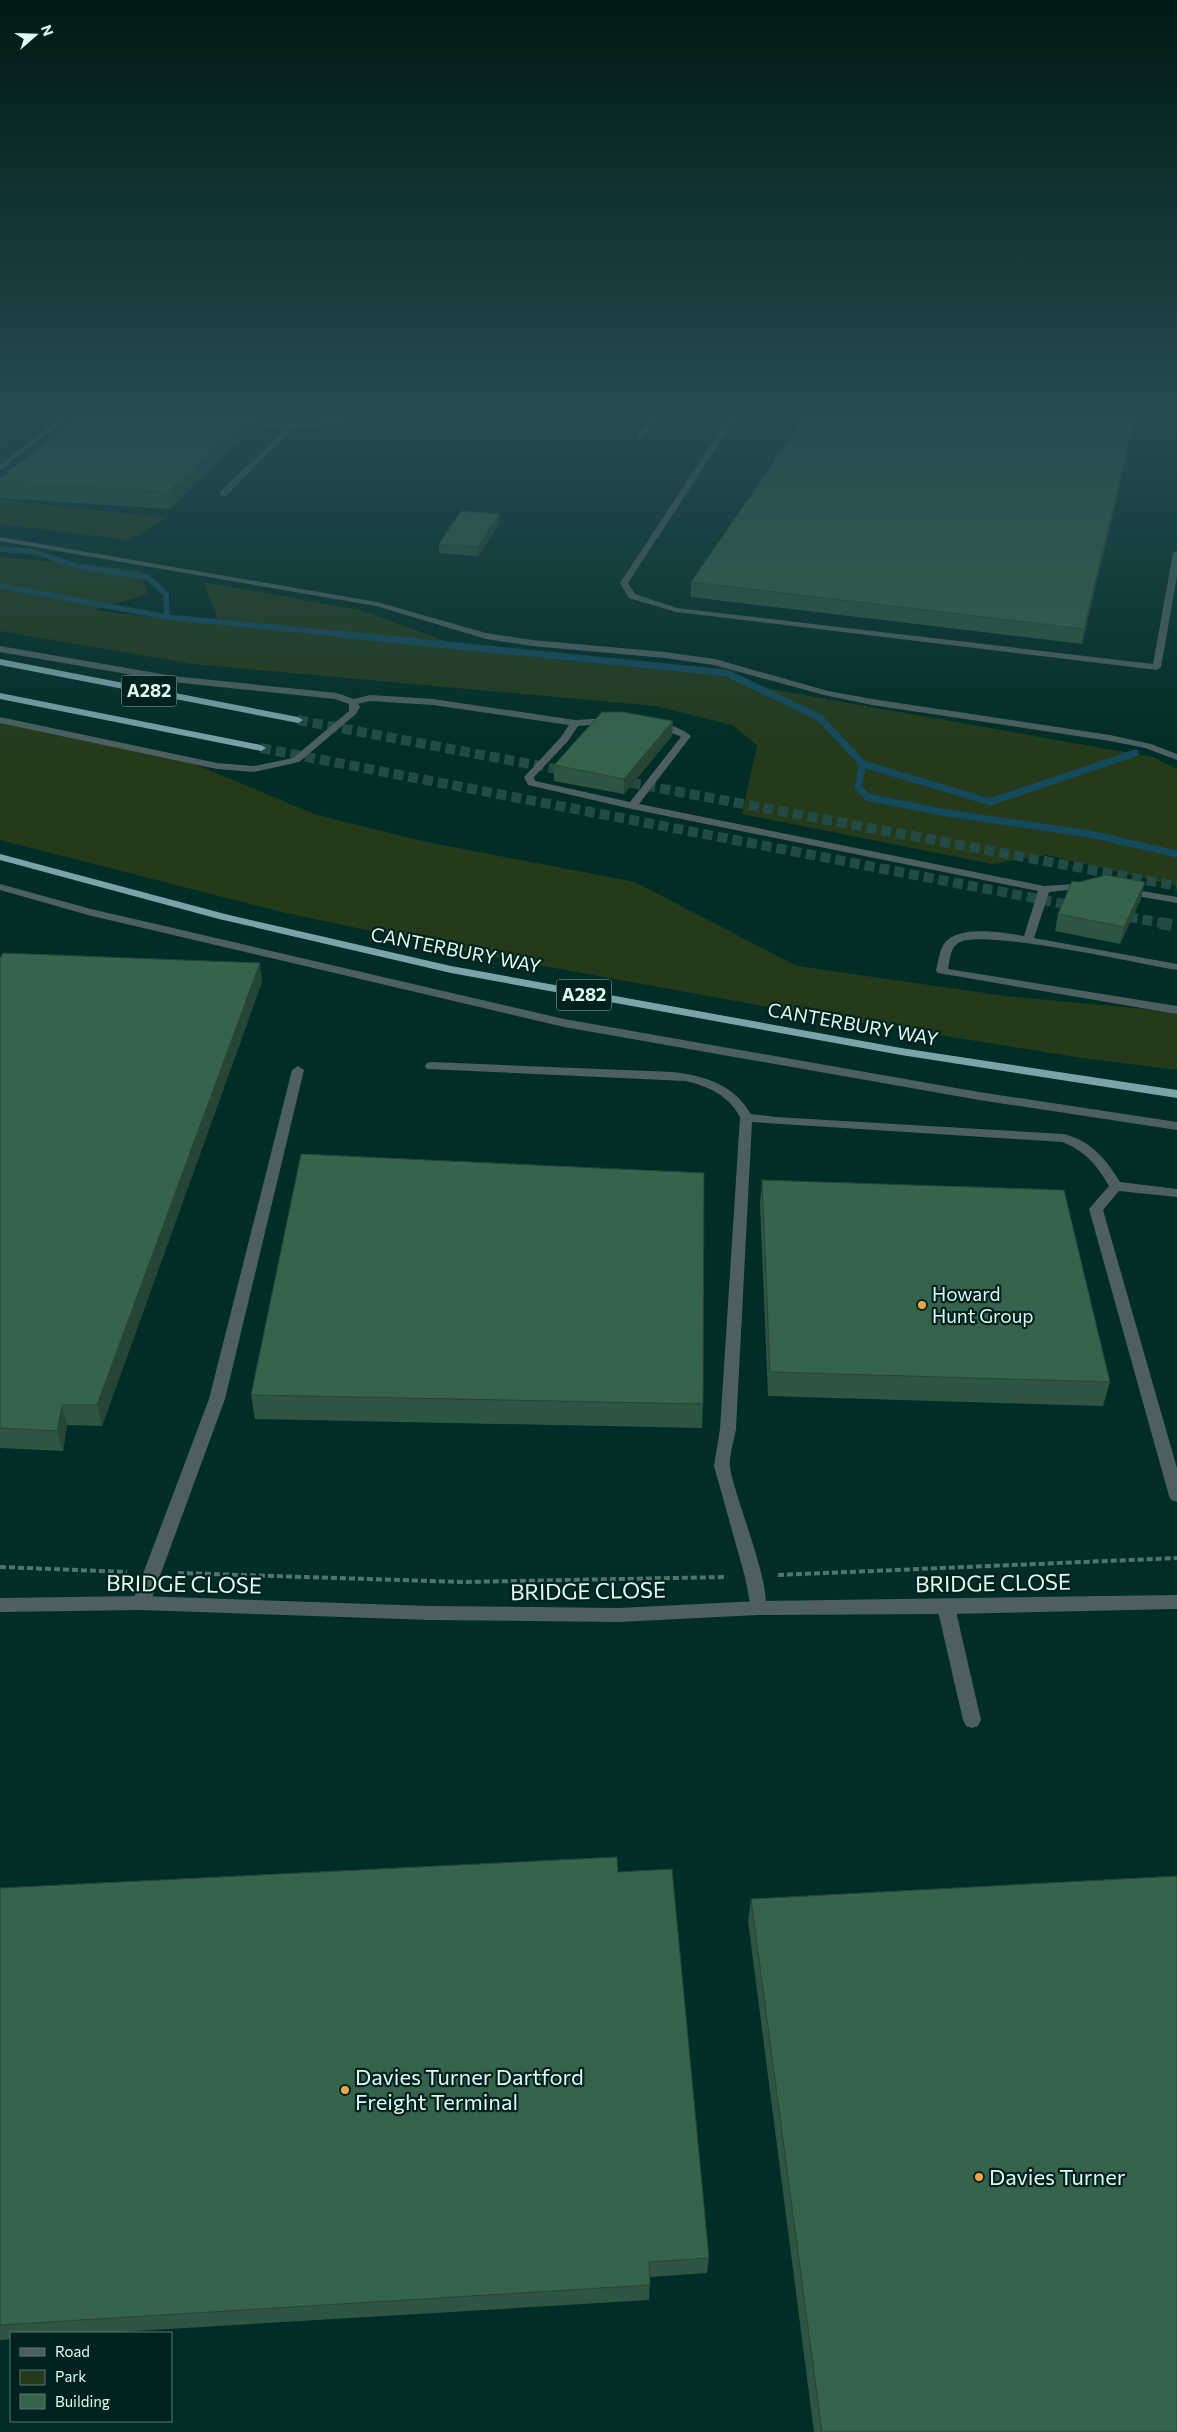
<svg xmlns="http://www.w3.org/2000/svg" width="1177" height="2432" font-family="Commissioner,sans-serif">
<rect width="100%" height="100%" fill="#002d27"/>
<!-- green -->
<g fill="#243a1b">
<path d="M13 413H47L0 450V423Z"/>
<path d="M0 500 167 518 129 540 0 524Z"/>
<path d="M0 557 140 570 148 594 93 610 220 625 203 582 360 610 448 642 522 656 721 676 781 691 1153 757 1177 769V886L1047 855 992 864 742 814 757 745 732 725 656 706 193 664 0 631Z"/>
<path d="M0 720 180 758 317 815 427 842 635 882 797 966 1006 996 1177 1012V1070L1082 1058 784 1010 483 955 277 911 0 840Z"/>
</g>
<g fill="none" stroke-linecap="round" stroke-linejoin="round">
<!-- stream-far1 -->
<g stroke="#144a5d" stroke-width="5.5">
<path d="M0 549 36 552 76 566 147 577 166 594 167 617"/>
<path d="M0 586 167 617 351 635"/>
</g>
<!-- stream -->
<g stroke="#144a5d" stroke-width="7">
<path d="M339 634 727 673 820 718 863 764 990 802 1135 753"/>
<path d="M863 764 858 787 867 797 947 813 1090 834 1177 854"/>
</g>
<!-- trunk-tunnel-far1 -->
<g stroke="#224b45" stroke-width="10" stroke-dasharray="10 5" stroke-linecap="butt">
<path d="M298 720 572 772"/>
<path d="M261 748 1080 907"/>
<path d="M616 780 1177 886"/>
<path d="M1113 914 1167 924"/>
</g>
<!-- trunk-tunnel -->
<path stroke="#224b45" stroke-width="12" stroke-dasharray="12 6" stroke-linecap="butt" d="M1160 923 1177 926"/>
<!-- path-far1 -->
<path stroke="#50756f" stroke-width="2" stroke-dasharray="2.5 1" stroke-linecap="butt" d="M0 419 8 413"/>
<!-- path -->
<g stroke="#50756f" stroke-width="4" stroke-dasharray="6 3" stroke-linecap="butt">
<path d="M0 1567 127 1572"/>
<path d="M178 1573 463 1582 727 1577"/>
<path d="M778 1575 1177 1558"/>
</g>
<!-- service -->
<g fill="#4d5f61" fill-rule="evenodd">
<path d="M66 413H74L0 470V465Z"/>
<path d="M657 413H664L644 435 641 441H637L639 433Z"/>
<path d="M732 413H739L628 583 635 594 677 608 1153 664 1173 553 1177 551V576L1161 667 1157 670 676 612 629 598 620 583Z"/>
<path d="M290 425 295 426 226 496H220V492Z"/>
<path d="M0 537 377 602 486 633 532 640 665 652 715 659 828 691 872 699 1110 735 1151 744 1177 754V760L1145 748 1110 741 872 705 824 695 714 665 665 658 532 646 486 639 376 606 0 541Z"/>
<path d="M0 646 173 676 337 693 354 699 370 695 433 699 575 720 611 718 614 719V723L578 726 568 741 534 777 535 781 630 802 681 737C671 731 659 733 650 727 661 719 682 728 691 736L639 804 1044 886 1090 883 1091 885 1086 888 1049 892 1034 938 1177 964V970C1140 964 986 929 960 942 950 947 950 959 948 969L1177 1006V1014L938 973 936 971C938 962 939 952 944 944 958 924 1003 933 1024 936L1038 891 632 809 528 785 524 777 526 775 561 737 569 725 433 705 370 701 358 704 360 707 356 714 299 762 254 772 217 769 0 723V717L217 763 254 766 293 758 349 711V704L335 699 173 682 0 652Z"/>
<path d="M0 884 91 909 564 1019 979 1092 1177 1122V1130L979 1100 564 1027 88 915 0 890Z"/>
<path d="M1124 888 1177 897V903L1120 893 1119 891Z"/>
<path d="M431 1062 673 1072C705 1076 733 1084 751 1114L776 1117 1064 1134C1091 1141 1106 1159 1120 1182L1177 1189V1197L1119 1191 1103 1210 1177 1468V1502L1171 1500 1169 1496 1089 1209 1109 1186C1097 1165 1085 1151 1062 1142L752 1122 736 1429C734 1441 729 1456 730 1467 734 1496 775 1592 764 1613L758 1615 752 1613 745 1577 714 1466 720 1429 740 1117C728 1095 708 1086 685 1081L427 1069 425 1066 427 1063Z"/>
<path d="M298 1066 304 1070 225 1399 150 1603 147 1608 141 1610 135 1608 132 1603 209 1399 292 1070Z"/>
<path d="M946 1600 952 1602 955 1607 981 1720 978 1726 972 1728 966 1726 963 1720 937 1607 940 1602Z"/>
</g>
<!-- minor -->
<g fill="#4d5f61" fill-rule="evenodd">
<path d="M348 413H357C328 432 288 428 255 425 247 424 235 425 229 421L232 419C270 422 311 430 348 413Z"/>
<path d="M1177 1595V1609L946 1614 758 1615 619 1622 430 1620 141 1610 0 1612V1598L141 1596 430 1606 619 1608 758 1601Z"/>
</g>
<!-- trunk -->
<g fill="#7aa4a8" fill-rule="evenodd">
<path d="M0 659 298 717 303 720 298 723 0 665Z"/>
<path d="M0 693 261 745 266 748 261 751 0 699Z"/>
<path d="M0 854 225 914 451 966 901 1048 1177 1090V1098L901 1055 451 973 219 919 0 860Z"/>
</g>
</g>
<!-- wall -->
<g fill="#2e5541">
<path d="M1137 413 1082 644 691 597V582Z"/>
<path d="M248 415 250 430 170 509 0 498V478Z"/>
<path d="M499 514 500 523 478 556 439 553V544Z"/>
<path d="M672 736 624 794 554 781V765Z"/>
<path d="M1141 899 1120 944 1055 931 1058 914Z"/>
<path d="M0 958 262 982 102 1426 67 1425 63 1451 0 1448Z"/>
<path d="M762 1180 1110 1382 1103 1406 768 1396 760 1204Z"/>
<path d="M251 1395 703 1404 702 1428 255 1419Z"/>
<path d="M618 1872 709 2258 707 2273 650 2277 649 2300 102 2333H11V2339L0 2340V1888Z"/>
<path d="M751 1899 1177 2432H814L748 1921Z"/>
</g>
<!-- shaded-wall -->
<g fill="#264535">
<path d="M1136 413H1137L1082 644 1084 629Z"/>
<path d="M248 415 250 430 170 509 168 492Z"/>
<path d="M499 514 500 523 478 556V547Z"/>
<path d="M673 721 672 736 624 794V779Z"/>
<path d="M1145 882 1141 899 1120 944 1124 927Z"/>
<path d="M260 963 262 982 102 1426 97 1405Z"/>
<path d="M62 1405 67 1425 63 1451 57 1431Z"/>
</g>
<!-- building -->
<g fill="#36634c" stroke="#264535">
<path d="M86 413H223L248 415 168 492 0 482V478Z"/>
<path d="M808 413H1136L1084 629 691 582Z"/>
<path d="M461 511 499 514 478 547 439 544Z"/>
<path d="M602 712H623L673 721 624 779 554 765Z"/>
<path d="M1106 875 1145 882 1124 927 1058 914 1072 881 1079 882Z"/>
<path d="M3 953 260 963 97 1405H62L57 1431 0 1428V958Z"/>
<path d="M301 1154 704 1173 703 1404 251 1395Z"/>
<path d="M762 1180 1064 1190 1110 1382 770 1372Z"/>
<path d="M617 1857 618 1872 672 1869 709 2258 649 2262 650 2285 0 2325V1888Z"/>
<path d="M1177 1876V2432H822L751 1899Z"/>
</g>
<!-- sky -->
<linearGradient id="sky" x2="0" y2="1"><stop stop-color="#001915"/><stop offset="0.55" stop-color="#264c52"/><stop offset="1" stop-color="#264c52" stop-opacity="0"/></linearGradient>
<rect width="1177" height="754" fill="url(#sky)"/>
<!-- markers -->
<g fill="#f1a540" stroke="#01221e" stroke-width="2">
<circle cx="922" cy="1305" r="5"/>
<circle cx="345" cy="2090" r="5"/>
<circle cx="979" cy="2177" r="5"/>
</g>
<g text-anchor="middle" stroke-width="4.5" stroke-linejoin="round" paint-order="stroke">
<!-- shield labels -->
<g fill="#01221e" stroke="#9db7b2" stroke-width="1">
<rect x="121.5" y="675.5" width="55" height="31" rx="4"/>
<rect x="556.5" y="979.5" width="55" height="31" rx="4"/>
</g>
<g font-size="18" font-weight="bold" fill="#e0f7f2">
<text x="149" y="697">A282</text>
<text x="584" y="1001">A282</text>
</g>
<!-- street labels -->
<g font-size="19" fill="#e0f7f2" stroke="#01221e">
<text transform="translate(456 950) rotate(11)" y="7">CANTERBURY WAY</text>
<text transform="translate(853 1024) rotate(10)" y="7">CANTERBURY WAY</text>
</g>
<!-- poi labels -->
<g font-size="19" fill="#e0f7f2" stroke="#01221e" text-anchor="start">
<text x="932" y="1301">Howard<tspan x="932" dy="22">Hunt Group</tspan></text>
</g>
<!-- near-street labels -->
<g font-size="22" fill="#e0f7f2" stroke="#01221e">
<text transform="translate(993 1583) rotate(-1)" y="8">BRIDGE CLOSE</text>
<text transform="translate(184 1584) rotate(1)" y="8">BRIDGE CLOSE</text>
<text transform="translate(588 1591) rotate(-1)" y="8">BRIDGE CLOSE</text>
</g>
<!-- near-poi labels -->
<g font-size="22" fill="#e0f7f2" stroke="#01221e" text-anchor="start">
<text x="355" y="2085">Davies Turner Dartford<tspan x="355" dy="25">Freight Terminal</tspan></text>
<text x="989" y="2185">Davies Turner</text>
</g>
</g>
<!-- legend -->
<rect x="10" y="2332" width="162" height="90" fill="#01221e" stroke="#5a7773"/>
<rect x="20" y="2348" width="25" height="8" fill="#4d5f61" stroke="#5a7773"/>
<text x="55" y="2357" font-size="15" fill="#e0f7f2">Road</text>
<rect x="20" y="2370" width="25" height="15" fill="#243a1b" stroke="#5a7773"/>
<text x="55" y="2382" font-size="15" fill="#e0f7f2">Park</text>
<rect x="20" y="2394" width="25" height="15" fill="#36634c" stroke="#5a7773"/>
<text x="55" y="2407" font-size="15" fill="#e0f7f2">Building</text>
<!-- north arrow -->
<g transform="translate(35 35) rotate(70)" stroke="#01221e" stroke-width="4" paint-order="stroke">
<path d="M0-4L9 19L0 12L-9 19Z" fill="#e0f7f2"/>
<text y="-8" font-size="14" font-weight="bold" text-anchor="middle" fill="#e0f7f2">N</text>
</g>
</svg>
